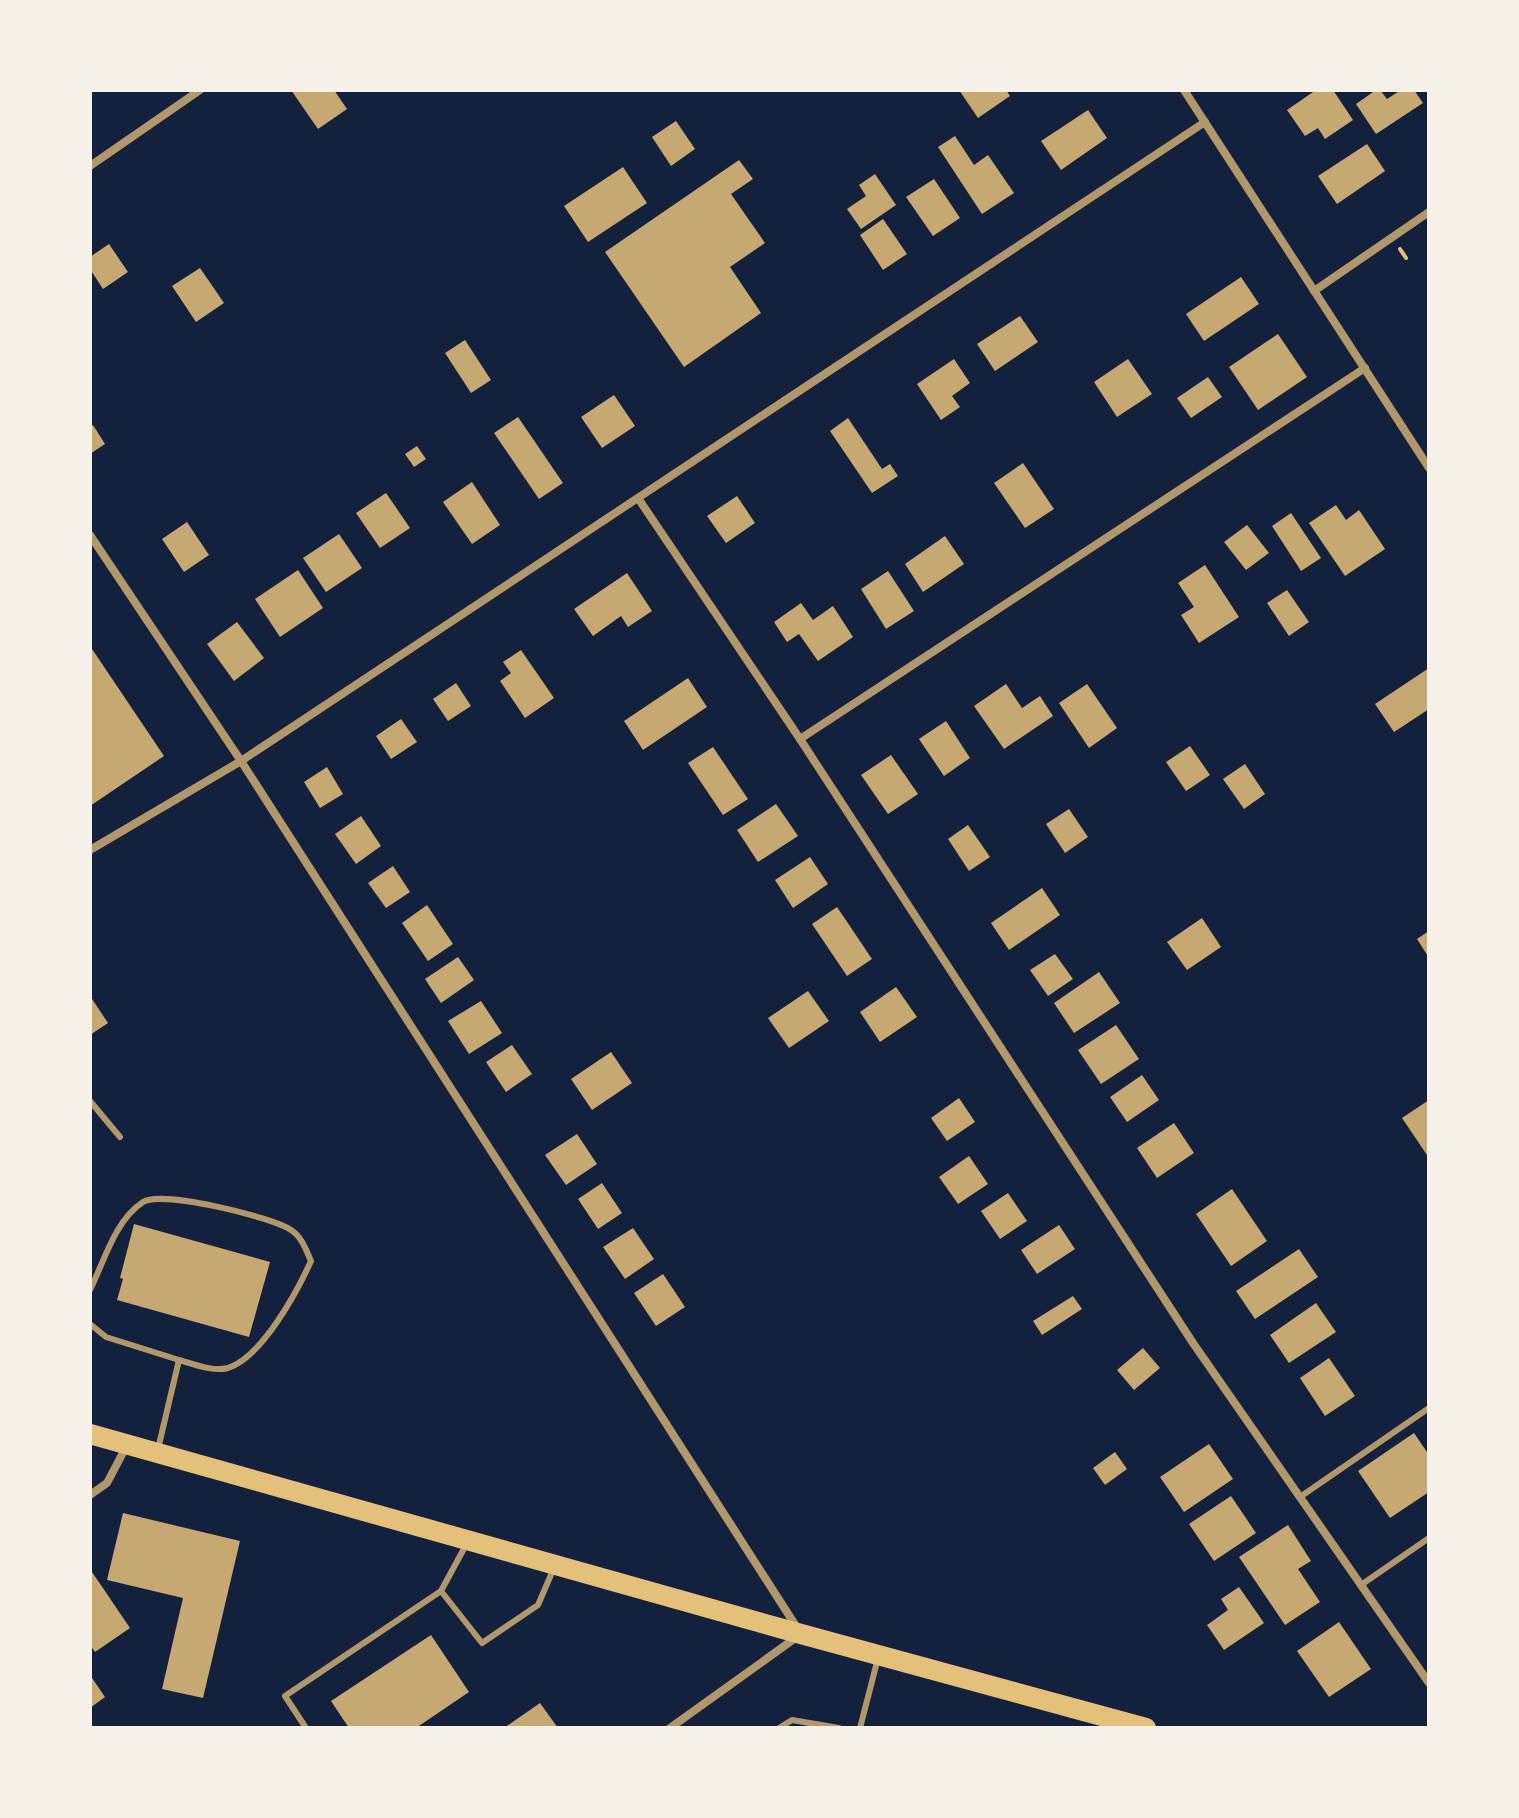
<svg xmlns="http://www.w3.org/2000/svg" width="1519" height="1818" font-family="'DM Sans',sans-serif">
<rect width="100%" height="100%" fill="#14213d"/>
<!-- building -->
<g fill="#c6a872">
<path d="M291 90H334L347 109 318 129Z"/>
<path d="M959 90H1006L1010 96 978 118Z"/>
<path d="M1316 90H1333L1353 120 1325 139 1318 128 1305 136 1287 110Z"/>
<path d="M1376 90H1380L1387 99 1401 90H1414L1423 103 1376 134 1356 104Z"/>
<path d="M1088 110 1107 138 1061 170 1041 141Z"/>
<path d="M676 121 695 149 671 166 652 137Z"/>
<path d="M955 136 974 165 988 155 1014 193 982 214 938 147Z"/>
<path d="M1367 144 1385 171 1337 204 1318 176Z"/>
<path d="M739 160 753 179 731 194 765 243 730 267 761 313 684 367 605 252Z"/>
<path d="M623 167 647 203 588 242 564 206Z"/>
<path d="M875 174 896 205 861 229 847 209 866 196 859 185Z"/>
<path d="M934 179 960 218 933 236 906 197Z"/>
<path d="M883 219 907 254 883 270 860 235Z"/>
<path d="M109 244 128 272 103 289 90 269V257Z"/>
<path d="M200 268 224 303 196 322 172 286Z"/>
<path d="M1241 277 1259 304 1204 341 1186 314Z"/>
<path d="M1020 316 1038 342 995 371 977 344Z"/>
<path d="M1278 334 1307 377 1258 410 1229 367Z"/>
<path d="M465 340 491 380 471 393 445 353Z"/>
<path d="M954 359 970 383 952 396 960 407 941 420 917 384Z"/>
<path d="M1128 359 1152 394 1117 417 1094 382Z"/>
<path d="M1208 377 1222 397 1191 418 1177 398Z"/>
<path d="M614 395 635 426 602 448 581 417Z"/>
<path d="M518 417 563 483 539 499 494 433Z"/>
<path d="M848 418 882 469 890 464 898 476 872 493 830 431Z"/>
<path d="M93 425 105 444 90 454V427Z"/>
<path d="M417 446 426 459 414 467 405 454Z"/>
<path d="M1023 463 1054 509 1025 528 994 483Z"/>
<path d="M472 482 500 525 472 544 443 502Z"/>
<path d="M386 493 410 528 380 548 356 513Z"/>
<path d="M737 496 755 523 726 543 707 516Z"/>
<path d="M1336 505 1346 520 1359 510 1385 549 1345 576 1309 523Z"/>
<path d="M1291 513 1321 558 1301 571 1272 526Z"/>
<path d="M187 522 209 555 184 572 162 539Z"/>
<path d="M1247 525 1269 553 1246 570 1224 542Z"/>
<path d="M339 534 362 568 326 592 303 558Z"/>
<path d="M945 536 964 564 923 592 905 564Z"/>
<path d="M1205 565 1239 617 1199 643 1181 615 1194 607 1178 583Z"/>
<path d="M298 570 323 608 280 637 255 599Z"/>
<path d="M888 571 914 611 886 629 861 589Z"/>
<path d="M627 573 652 611 628 627 621 616 593 636 574 609Z"/>
<path d="M1287 590 1309 622 1289 636 1267 603Z"/>
<path d="M801 603 813 620 833 606 853 637 818 661 799 634 787 642 774 622Z"/>
<path d="M237 622 264 658 234 681 207 644Z"/>
<path d="M90 646 164 756 90 806Z"/>
<path d="M521 650 554 698 525 718 500 681 511 673 503 662Z"/>
<path d="M1429 668V709L1394 732 1375 704Z"/>
<path d="M688 678 707 707 643 750 624 721Z"/>
<path d="M456 683 471 706 448 721 433 699Z"/>
<path d="M1006 684 1022 708 1040 696 1053 716 1004 749 974 706Z"/>
<path d="M1087 684 1117 728 1089 748 1059 703Z"/>
<path d="M401 719 417 742 391 759 376 736Z"/>
<path d="M946 721 970 758 944 776 919 739Z"/>
<path d="M1190 746 1210 775 1186 791 1166 762Z"/>
<path d="M713 747 748 799 723 815 688 763Z"/>
<path d="M891 755 918 794 888 814 861 775Z"/>
<path d="M1245 764 1265 794 1244 809 1223 779Z"/>
<path d="M327 767 343 794 320 808 304 782Z"/>
<path d="M776 804 798 836 758 862 737 830Z"/>
<path d="M1069 809 1088 837 1065 853 1046 824Z"/>
<path d="M361 816 381 846 356 864 335 834Z"/>
<path d="M968 825 990 857 969 871 948 839Z"/>
<path d="M810 857 828 884 793 908 775 880Z"/>
<path d="M393 866 410 892 386 908 368 883Z"/>
<path d="M1042 888 1060 915 1009 950 991 923Z"/>
<path d="M427 905 453 944 428 961 402 923Z"/>
<path d="M837 907 872 959 847 976 812 924Z"/>
<path d="M1202 918 1221 947 1187 970 1167 942Z"/>
<path d="M1429 931V958L1417 939Z"/>
<path d="M1055 954 1073 979 1048 996 1030 970Z"/>
<path d="M458 957 474 980 441 1003 425 979Z"/>
<path d="M1099 972 1120 1003 1074 1033 1054 1003Z"/>
<path d="M896 987 917 1017 880 1042 860 1012Z"/>
<path d="M808 991 829 1021 789 1048 768 1018Z"/>
<path d="M90 996 108 1023 90 1035Z"/>
<path d="M481 1001 502 1033 469 1054 448 1021Z"/>
<path d="M1116 1025 1139 1059 1101 1084 1078 1050Z"/>
<path d="M512 1045 532 1074 506 1092 486 1062Z"/>
<path d="M611 1052 632 1083 592 1110 571 1079Z"/>
<path d="M1142 1075 1159 1100 1127 1122 1110 1097Z"/>
<path d="M959 1098 975 1122 947 1141 931 1118Z"/>
<path d="M1429 1100V1158L1402 1118Z"/>
<path d="M1174 1123 1194 1153 1157 1178 1137 1148Z"/>
<path d="M577 1134 597 1164 566 1185 545 1155Z"/>
<path d="M969 1156 988 1184 958 1204 939 1177Z"/>
<path d="M602 1183 622 1213 598 1229 578 1199Z"/>
<path d="M1232 1189 1267 1241 1231 1266 1196 1214Z"/>
<path d="M1008 1193 1027 1221 1000 1239 981 1211Z"/>
<path d="M134 1224 270 1262 249 1337 117 1300 123 1279 120 1278Z"/>
<path d="M1059 1225 1075 1249 1037 1274 1021 1250Z"/>
<path d="M633 1228 654 1259 625 1279 603 1247Z"/>
<path d="M1299 1249 1318 1277 1255 1319 1236 1291Z"/>
<path d="M663 1274 685 1307 656 1326 634 1293Z"/>
<path d="M1073 1296 1082 1309 1042 1335 1033 1321Z"/>
<path d="M1316 1303 1336 1332 1289 1363 1270 1335Z"/>
<path d="M1143 1348 1160 1368 1134 1390 1117 1370Z"/>
<path d="M1329 1358 1355 1396 1325 1416 1300 1378Z"/>
<path d="M1414 1433 1429 1455V1492L1390 1518 1358 1471Z"/>
<path d="M1209 1444 1233 1479 1184 1512 1160 1477Z"/>
<path d="M1115 1452 1127 1469 1105 1485 1093 1468Z"/>
<path d="M1231 1496 1256 1533 1214 1561 1189 1524Z"/>
<path d="M123 1513 240 1541 203 1698 162 1689 183 1598 107 1580Z"/>
<path d="M1288 1525 1311 1561 1298 1569 1320 1602 1285 1625 1239 1557Z"/>
<path d="M90 1569 130 1628 95 1652 90 1645Z"/>
<path d="M1239 1587 1264 1623 1224 1650 1207 1625 1228 1610 1221 1599Z"/>
<path d="M1339 1622 1371 1669 1329 1697 1297 1651Z"/>
<path d="M431 1635 469 1692 416 1728H349L331 1701Z"/>
<path d="M90 1675 105 1697 90 1708Z"/>
<path d="M540 1703 558 1728H504Z"/>
</g>
<g fill="none" stroke-linecap="round" stroke-linejoin="round">
<!-- path -->
<path stroke="#e5c07b" stroke-width="4" d="M1400 249 1406 258"/>
<!-- service -->
<g stroke="#b1986c" stroke-width="6">
<path d="M90 1101 120 1137"/>
<path d="M90 1290C104 1262 115 1220 143 1202 162 1190 272 1217 291 1230 302 1237 306 1250 311 1261 297 1292 262 1357 228 1368 213 1372 194 1364 179 1360L158 1449"/>
<path d="M90 1324 106 1337 179 1360"/>
<path d="M1300 1497 1429 1408"/>
<path d="M1361 1585 1429 1538"/>
<path d="M441 1591 482 1643 538 1605 553 1570"/>
<path d="M306 1728 285 1696 441 1591 467 1543"/>
<path d="M779 1728 792 1720 839 1728"/>
<path d="M860 1728 878 1658"/>
</g>
<!-- minor -->
<g stroke="#b1986c" stroke-width="8">
<path d="M1184 90 1429 468"/>
<path d="M90 166 200 90"/>
<path d="M1314 291 1429 212"/>
<path d="M638 498 800 739 1193 1343 1429 1683"/>
<path d="M90 535 241 761 801 1634 670 1728"/>
<path d="M800 739 1365 368"/>
<path d="M90 850 241 761 1205 122"/>
<path d="M90 1495 107 1483 127 1445"/>
</g>
<!-- primary -->
<path stroke="#e5c07b" stroke-width="20" d="M90 1434 801 1634 1146 1728"/>
</g>
<!-- border -->
<rect width="1519" height="1818" fill="none" stroke="#f6f1e7" stroke-width="184"/>
</svg>
